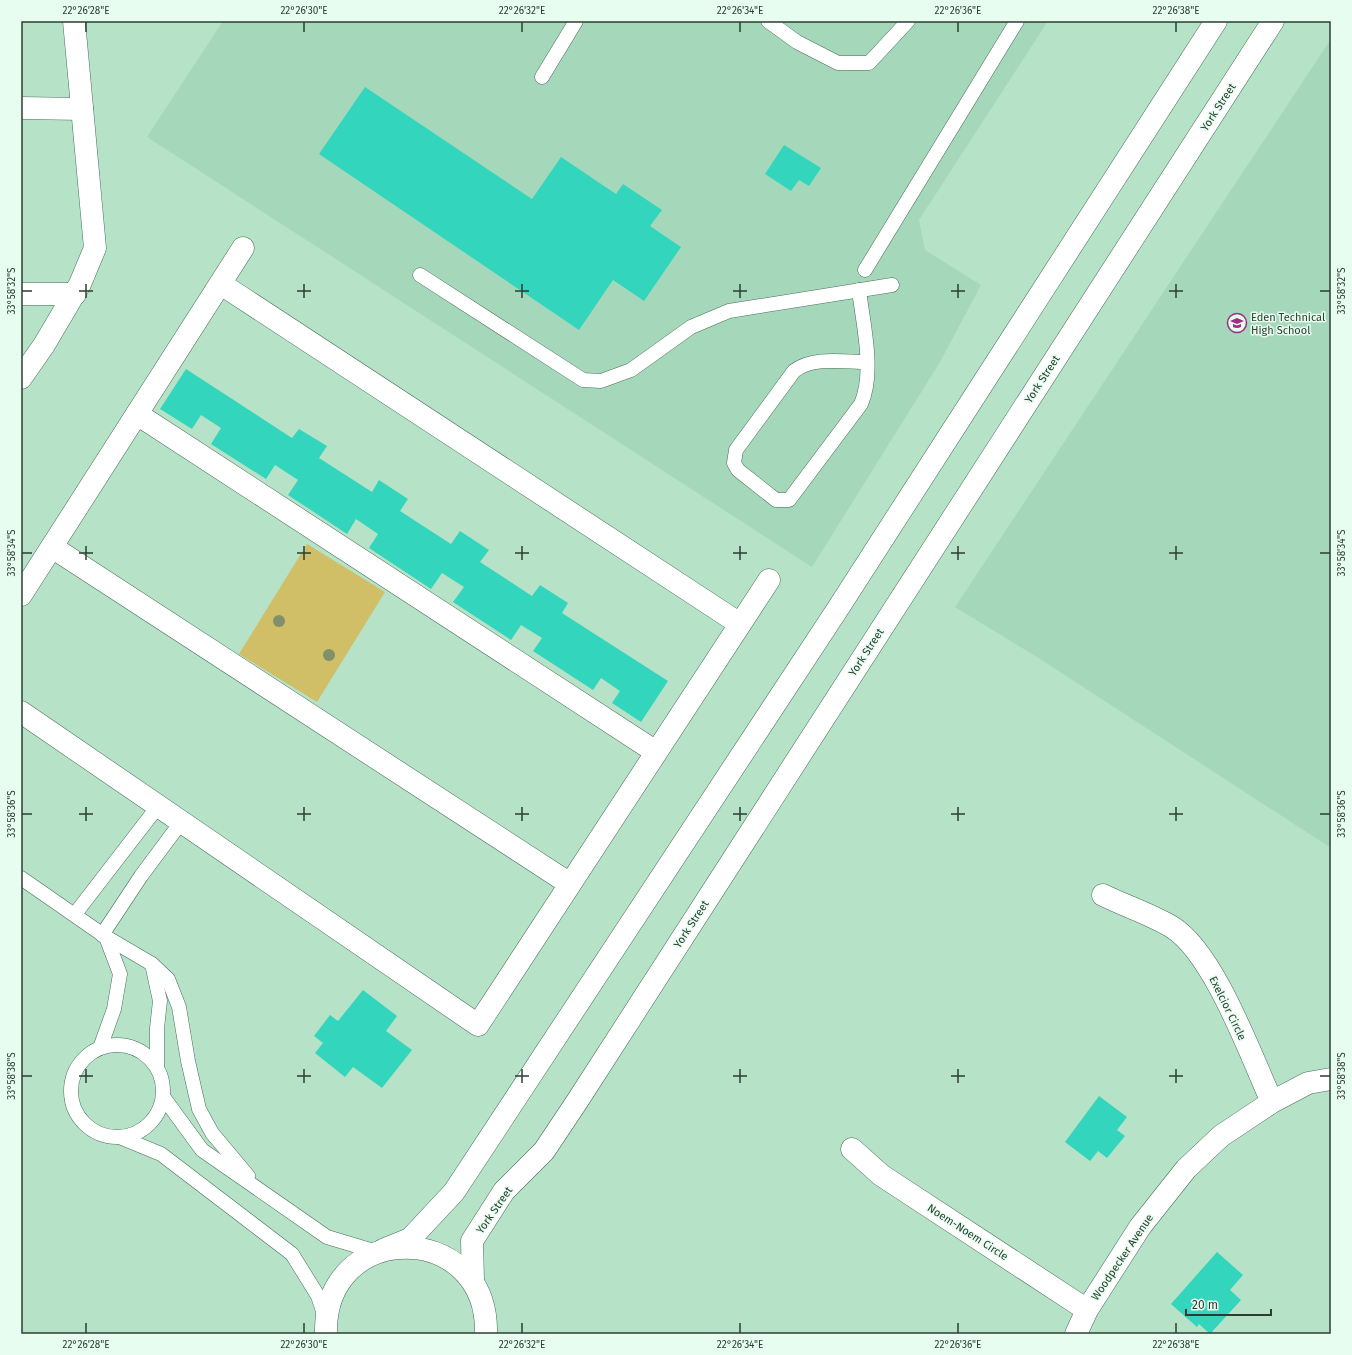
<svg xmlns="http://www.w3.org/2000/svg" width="1352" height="1355" font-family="'Fira Sans',sans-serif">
<rect width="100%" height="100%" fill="#b6e2c7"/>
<!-- built -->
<g fill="#a5d8ba">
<path d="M223 21H1048L919 220 925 250 981 285 940 362 812 567 147 137Z"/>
<path d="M1331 39V848L1037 657 955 607Z"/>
</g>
<!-- green -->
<path fill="#d0bf67" d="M307 544 385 592 317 702 239 654Z"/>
<!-- building -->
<g fill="#33d6bc">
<path d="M365 87 532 199 561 157 616 194 623 184 662 210 650 226 681 247 644 301 613 280 579 330 319 154Z"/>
<path d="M784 145 821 168 809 186 799 180 791 191 765 174Z"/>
<path d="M186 369 292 438 299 429 327 446 319 458 372 492 379 480 408 499 400 511 451 544 460 531 489 550 480 562 532 596 540 585 568 603 562 613 668 681 641 722 612 703 620 691 601 678 593 690 533 651 542 638 521 625 511 640 453 602 464 587 442 573 431 589 369 548 378 534 356 519 347 534 288 495 298 480 275 465 266 479 211 444 221 428 201 415 192 429 160 409Z"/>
<path d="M363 990 397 1016 386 1031 412 1050 382 1088 353 1067 345 1077 315 1053 323 1043 314 1036 330 1015 338 1021Z"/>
<path d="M1099 1096 1127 1117 1117 1130 1125 1136 1107 1158 1098 1151 1090 1161 1065 1142Z"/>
<path d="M1217 1252 1243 1275 1230 1290 1241 1300 1210 1334 1199 1324 1197 1327 1171 1304Z"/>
</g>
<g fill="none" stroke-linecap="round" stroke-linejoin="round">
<defs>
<g id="lane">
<path d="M768 21 797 42 838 63H869L908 21"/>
<path d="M542 77 576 21"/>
<path d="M865 270 1017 21"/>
<path d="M420 275 583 380 601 381 631 370 691 327 729 311 892 285"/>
<path d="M859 290C863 324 875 372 861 404L789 500H776L738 470 734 463 736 450 794 371C813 356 845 362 867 362"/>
<path d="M21 878 106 937 152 964 160 1001 157 1028V1067"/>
<path d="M75 914 159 805"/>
<path d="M102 935 141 876 182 821"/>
<path d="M152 964 168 979 179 1007 188 1061 199 1109 212 1133 248 1176"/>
<circle cx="117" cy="1091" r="46"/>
<path d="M100 1048 114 1009 120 974 106 937"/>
<path d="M164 1098 202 1150 327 1237 377 1252"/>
<path d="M122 1138 161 1154 292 1254 318 1296 326 1320"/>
</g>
<g id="street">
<path d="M21 108 82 109"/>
<path d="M221 284 740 624"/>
<path d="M21 294H75"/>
<path d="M21 378 44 345 80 284 95 248 74 21"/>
<path d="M137 414 656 752"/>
<path d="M52 547 570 884"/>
<path d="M21 595 243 248"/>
<path d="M21 712 478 1025 769 580"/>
<path d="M1103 895C1125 906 1150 914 1172 927 1214 953 1251 1056 1272 1102"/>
<path d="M852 1149 881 1175 1087 1310"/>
<path d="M1076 1334 1087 1310 1140 1227 1186 1169 1221 1136 1272 1102 1308 1083 1331 1079"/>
</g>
<g id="secondary">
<path d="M383 1250 410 1239 454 1192 837 610 1216 21"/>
<path d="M473 1281 472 1241 504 1191 544 1151 578 1100 1273 21"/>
<path d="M326 1334C323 1219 489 1219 486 1334"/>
</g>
</defs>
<!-- lane casing -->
<use href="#lane" stroke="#476f59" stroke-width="15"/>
<!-- street casing -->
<use href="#street" stroke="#476f59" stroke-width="23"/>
<!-- secondary casing -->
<use href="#secondary" stroke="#476f59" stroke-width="23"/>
<!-- lane -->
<use href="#lane" stroke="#fff" stroke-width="14"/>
<!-- street -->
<use href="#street" stroke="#fff" stroke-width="22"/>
<!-- secondary -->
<use href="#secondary" stroke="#fff" stroke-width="22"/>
</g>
<!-- trees -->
<g fill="#81906b">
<circle cx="279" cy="621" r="6"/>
<circle cx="329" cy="655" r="6"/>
</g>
<!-- ticks -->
<path fill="none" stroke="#2c3e33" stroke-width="1.5" d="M86 22V32M304 22V32M522 22V32M740 22V32M958 22V32M1176 22V32M86 284V298M304 284V298M522 284V298M740 284V298M958 284V298M1176 284V298M22 291H32M79 291H93M297 291H311M515 291H529M733 291H747M951 291H965M1169 291H1183M1320 291H1330M86 546V560M304 546V560M522 546V560M740 546V560M958 546V560M1176 546V560M22 553H32M79 553H93M297 553H311M515 553H529M733 553H747M951 553H965M1169 553H1183M1320 553H1330M86 807V821M304 807V821M522 807V821M740 807V821M958 807V821M1176 807V821M22 814H32M79 814H93M297 814H311M515 814H529M733 814H747M951 814H965M1169 814H1183M1320 814H1330M86 1069V1083M304 1069V1083M522 1069V1083M740 1069V1083M958 1069V1083M1176 1069V1083M22 1076H32M79 1076H93M297 1076H311M515 1076H529M733 1076H747M951 1076H965M1169 1076H1183M1320 1076H1330M86 1323V1333M304 1323V1333M522 1323V1333M740 1323V1333M958 1323V1333M1176 1323V1333"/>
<!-- icons -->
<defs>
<symbol id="school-ring" viewBox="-11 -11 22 22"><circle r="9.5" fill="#e7fdef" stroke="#a12c86" stroke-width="1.5"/><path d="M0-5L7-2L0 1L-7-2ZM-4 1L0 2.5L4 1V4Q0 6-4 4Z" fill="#a12c86"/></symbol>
</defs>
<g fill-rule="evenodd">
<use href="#school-ring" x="1226" y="312" width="22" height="22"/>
</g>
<g text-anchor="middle" stroke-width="3" stroke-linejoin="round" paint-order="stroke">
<!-- street labels -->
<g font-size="11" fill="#2c3e33" stroke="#e7fdef">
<text transform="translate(1218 107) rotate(-57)" y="4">York Street</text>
<text transform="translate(1042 379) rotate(-57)" y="4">York Street</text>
<text transform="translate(866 652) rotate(-57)" y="4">York Street</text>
<text transform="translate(691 924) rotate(-57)" y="4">York Street</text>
<text transform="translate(1228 1008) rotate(64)" y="4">Exelcior Circle</text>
<text transform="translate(494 1210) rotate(-55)" y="4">York Street</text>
<text transform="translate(968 1232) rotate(33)" y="4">Noem-Noem Circle</text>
<text transform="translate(1122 1257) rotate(-56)" y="4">Woodpecker Avenue</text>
</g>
<!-- poi labels -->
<g font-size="11" fill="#2c3e33" stroke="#e7fdef" text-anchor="start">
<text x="1251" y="321">Eden Technical<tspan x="1251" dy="13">High School</tspan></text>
</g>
</g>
<!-- border -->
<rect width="1352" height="1355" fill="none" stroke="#e7fdef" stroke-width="44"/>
<!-- scale -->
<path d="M1186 1309v6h85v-6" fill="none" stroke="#2c3e33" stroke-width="2"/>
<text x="1192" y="1309" font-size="12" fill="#2c3e33" stroke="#e7fdef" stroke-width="3" paint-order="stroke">20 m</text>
<rect x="22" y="22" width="1308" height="1311" fill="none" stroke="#2c3e33" stroke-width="1.5"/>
<g font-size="10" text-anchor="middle" fill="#2c3e33">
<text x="86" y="14">22°26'28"E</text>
<text x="304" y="14">22°26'30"E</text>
<text x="522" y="14">22°26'32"E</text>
<text x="740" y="14">22°26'34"E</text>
<text x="958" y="14">22°26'36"E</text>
<text x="1176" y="14">22°26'38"E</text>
<text transform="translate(11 291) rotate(-90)" y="4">33°58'32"S</text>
<text transform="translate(1341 291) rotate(-90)" y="4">33°58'32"S</text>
<text transform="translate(11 553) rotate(-90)" y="4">33°58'34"S</text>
<text transform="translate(1341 553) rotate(-90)" y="4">33°58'34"S</text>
<text transform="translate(11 814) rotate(-90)" y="4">33°58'36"S</text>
<text transform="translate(1341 814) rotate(-90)" y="4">33°58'36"S</text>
<text transform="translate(11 1076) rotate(-90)" y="4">33°58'38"S</text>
<text transform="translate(1341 1076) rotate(-90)" y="4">33°58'38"S</text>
<text x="86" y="1348">22°26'28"E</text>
<text x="304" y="1348">22°26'30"E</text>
<text x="522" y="1348">22°26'32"E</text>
<text x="740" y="1348">22°26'34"E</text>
<text x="958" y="1348">22°26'36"E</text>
<text x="1176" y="1348">22°26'38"E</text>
</g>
</svg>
